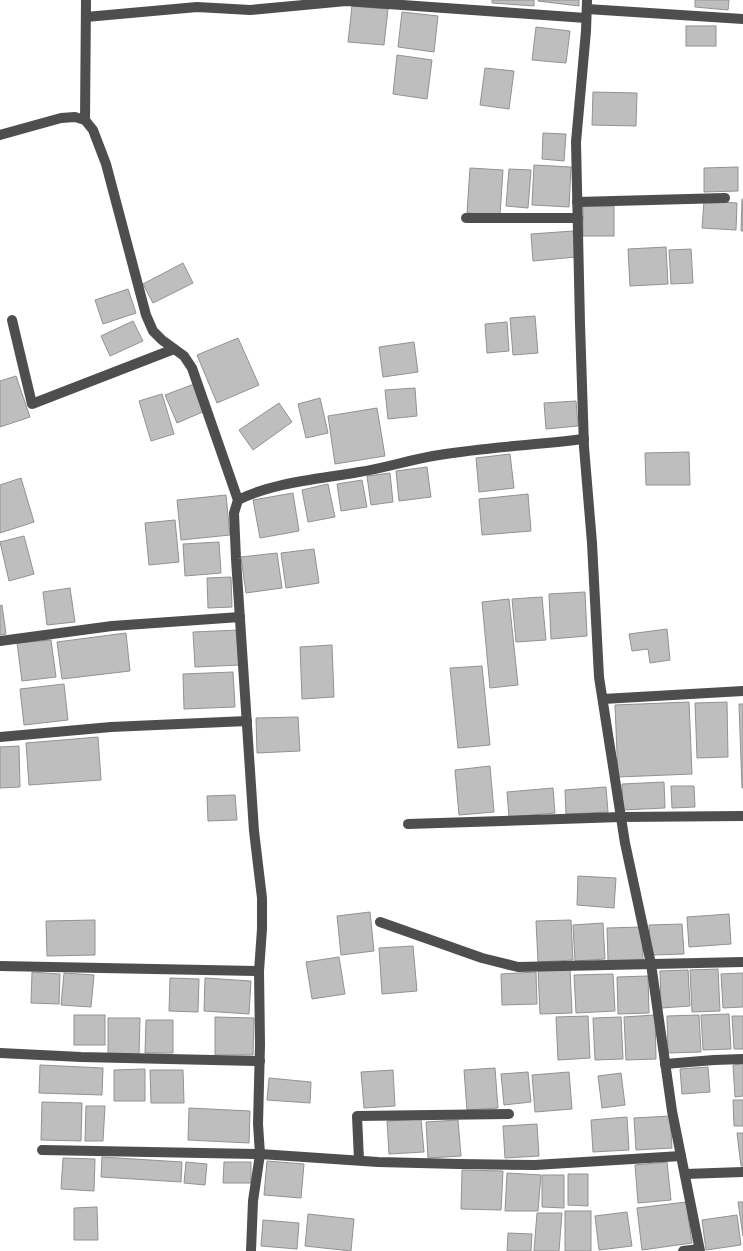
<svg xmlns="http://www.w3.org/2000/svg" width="743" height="1251" font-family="Roboto,sans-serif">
<rect width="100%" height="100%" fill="#fff"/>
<!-- building -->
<g fill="#bebebe" stroke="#929292">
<path d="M492 0H534V6L492 3Z"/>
<path d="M538 0H579V6L538 1Z"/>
<path d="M695 0H729L728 10 695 7Z"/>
<path d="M352 6 388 9 384 45 348 42Z"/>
<path d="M402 12 438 16 434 52 398 47Z"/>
<rect x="686" y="26" width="30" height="20"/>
<path d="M536 27 570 31 566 63 532 60Z"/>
<path d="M397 55 432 60 427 99 393 94Z"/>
<path d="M485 68 514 71 509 109 480 105Z"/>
<path d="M593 92 637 93 636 126 592 125Z"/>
<path d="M543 133 566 134 564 161 542 159Z"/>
<path d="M534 165 571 167 569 207 532 205Z"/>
<path d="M738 167V191L704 192V168Z"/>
<path d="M470 168 503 170 500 215 467 213Z"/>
<path d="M509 169 531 170 528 208 506 206Z"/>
<path d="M742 199H743V231H741Z"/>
<path d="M704 201 737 203 736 230 702 228Z"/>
<rect x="583" y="206" width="31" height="30"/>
<path d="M573 231 576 257 533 261 531 234Z"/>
<path d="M666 247 668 284 630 286 628 249Z"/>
<path d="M691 249 693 283 671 284 669 250Z"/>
<path d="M183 263 193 283 153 303 143 284Z"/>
<path d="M128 289 136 313 103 324 95 300Z"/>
<path d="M535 316 538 353 513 355 510 318Z"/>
<path d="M133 321 143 341 110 356 101 336Z"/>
<path d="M507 322 509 351 487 353 485 324Z"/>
<path d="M238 338 259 385 217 403 197 355Z"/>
<path d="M414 342 418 372 383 377 379 347Z"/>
<path d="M16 376 30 417 0 427V381Z"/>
<path d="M194 384 205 411 177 423 165 395Z"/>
<path d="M415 388 417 416 388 419 385 390Z"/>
<path d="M162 394 174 434 151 441 139 401Z"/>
<path d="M320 398 328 433 306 438 298 404Z"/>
<path d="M576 401 578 426 546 429 544 403Z"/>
<path d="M279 403 292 422 253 450 239 430Z"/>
<path d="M377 408 385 456 335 464 328 416Z"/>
<path d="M689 452 690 485H646L645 453Z"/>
<path d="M510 454 514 488 479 492 476 458Z"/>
<path d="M427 467 431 497 399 501 396 471Z"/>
<path d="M390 473 393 502 371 505 367 476Z"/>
<path d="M21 478 34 522 0 533V485Z"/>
<path d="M362 480 367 507 341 511 337 484Z"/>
<path d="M328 484 335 517 308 522 302 490Z"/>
<path d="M293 493 299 531 260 538 253 500Z"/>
<path d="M528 494 531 531 482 535 479 499Z"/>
<path d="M226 495 230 535 181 540 177 500Z"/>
<path d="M175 520 179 562 149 565 145 523Z"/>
<path d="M24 536 34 574 9 581 0 542Z"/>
<path d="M219 542 221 573 185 576 183 544Z"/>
<path d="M314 549 319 583 286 588 281 553Z"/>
<path d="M277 553 282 588 246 593 241 557Z"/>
<path d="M231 577 232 607 208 608 207 578Z"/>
<path d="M70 588 75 622 47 625 43 592Z"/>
<path d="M585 592 587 636 551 639 549 594Z"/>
<path d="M542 597 546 640 516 642 512 599Z"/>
<path d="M509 599 518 685 490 688 482 602Z"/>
<path d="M2 605 6 634 0 635V606Z"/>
<path d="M667 629 670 660 650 663 648 649 632 651 629 634Z"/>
<path d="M239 630 241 665 195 667 193 632Z"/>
<path d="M126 633 130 671 62 679 57 642Z"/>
<path d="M51 640 56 677 22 681 17 643Z"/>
<path d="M332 645 334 697 302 699 300 647Z"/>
<path d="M482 666 490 745 458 748 450 668Z"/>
<path d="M233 672 235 707 184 709 183 674Z"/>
<path d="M64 684 68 720 24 725 20 689Z"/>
<path d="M689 702 692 774 618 777 615 705Z"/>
<path d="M727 702 728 757 697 758 695 703Z"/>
<path d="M739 704H743V788H742Z"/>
<path d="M298 717 300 751 257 753 256 718Z"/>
<path d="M98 737 101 780 29 785 26 743Z"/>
<path d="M19 746 20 787 0 788V747Z"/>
<path d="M490 766 494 812 459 815 455 770Z"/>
<path d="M664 782 665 808 623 810 622 784Z"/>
<path d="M671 786H694L695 807 672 808Z"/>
<path d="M606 787 608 812 566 814 565 790Z"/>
<path d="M553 788 555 813 509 817 507 792Z"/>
<path d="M235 795 237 820 208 821 207 796Z"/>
<path d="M578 876 616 878 614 908 577 905Z"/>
<path d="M370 912 374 951 341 955 337 916Z"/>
<path d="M729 914 731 944 689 947 687 917Z"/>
<path d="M95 920V955L47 956 46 921Z"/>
<path d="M571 920 573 960 538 962 536 921Z"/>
<path d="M603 923 605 959 575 961 573 925Z"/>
<path d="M682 924 684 954 651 955 649 925Z"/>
<path d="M642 927 643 960 608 961 607 928Z"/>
<path d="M413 946 417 991 382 994 379 948Z"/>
<path d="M339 957 345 994 312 999 306 962Z"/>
<path d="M570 969 572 1013 540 1014 538 970Z"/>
<path d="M718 969 720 1011 692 1012 690 970Z"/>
<path d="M688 970 690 1006 661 1008 660 971Z"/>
<path d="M32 972 60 974 59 1004 31 1003Z"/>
<path d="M536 972 537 1004 502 1005 501 974Z"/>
<path d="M64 973 94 975 91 1007 61 1005Z"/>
<path d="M743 973V1007L723 1008 721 974Z"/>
<path d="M613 974 615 1011 576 1013 574 975Z"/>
<path d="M648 976 649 1013 618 1014 617 977Z"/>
<path d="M170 978 199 979 198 1012 169 1011Z"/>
<path d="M205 978 251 981 249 1014 204 1011Z"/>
<path d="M729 1014 731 1049 703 1050 701 1015Z"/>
<rect x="74" y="1015" width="31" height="30"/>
<path d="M655 1015 656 1059 626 1060 624 1017Z"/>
<path d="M699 1015 701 1052 668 1053 667 1016Z"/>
<path d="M588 1016 590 1058 558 1060 556 1017Z"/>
<path d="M732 1016H743V1049H734Z"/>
<path d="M215 1017 254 1018 253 1055H215Z"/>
<path d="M621 1017 623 1059 595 1060 593 1018Z"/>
<path d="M108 1018H140L139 1055H108Z"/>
<path d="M146 1020H173V1053H145Z"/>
<path d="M743 1064V1096L735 1097 733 1065Z"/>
<path d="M40 1065 103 1068 102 1095 39 1093Z"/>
<path d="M708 1067 710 1092 682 1094 680 1069Z"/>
<path d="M495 1068 498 1108 467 1110 464 1070Z"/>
<path d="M145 1069V1101H114V1070Z"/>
<path d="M150 1070H183L184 1103H151Z"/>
<path d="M393 1070 395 1106 364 1108 361 1072Z"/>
<path d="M528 1072 531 1102 504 1105 501 1074Z"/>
<path d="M569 1072 572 1109 535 1112 532 1075Z"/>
<path d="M621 1073 625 1105 602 1108 598 1076Z"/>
<path d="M269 1078 311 1082 310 1103 267 1100Z"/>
<path d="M733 1100H743V1126H734Z"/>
<path d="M42 1102 82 1103 81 1141 41 1140Z"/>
<path d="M86 1106H105L103 1141H85Z"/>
<path d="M189 1108 250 1111 249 1143 188 1140Z"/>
<path d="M670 1116 672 1148 636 1150 634 1118Z"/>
<path d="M627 1117 629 1150 593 1152 591 1120Z"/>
<path d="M421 1119 424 1152 389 1154 387 1121Z"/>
<path d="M458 1120 461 1156 428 1158 426 1122Z"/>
<path d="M537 1124 539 1156 505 1158 503 1126Z"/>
<path d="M737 1133H743V1166H741Z"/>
<path d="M102 1157 182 1162 181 1182 101 1177Z"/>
<path d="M63 1158 95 1159 94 1191 61 1189Z"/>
<path d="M267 1161 304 1164 301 1198 264 1195Z"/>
<path d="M186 1162 207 1164 205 1185 184 1183Z"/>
<path d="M224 1162H251V1183H223Z"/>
<path d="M667 1162 671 1200 638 1203 635 1165Z"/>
<path d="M462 1170 503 1171 501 1210 461 1209Z"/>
<path d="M507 1173 541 1175 538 1211H505Z"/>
<path d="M568 1174H588V1206L568 1205Z"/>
<path d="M542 1175H564V1208L542 1207Z"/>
<path d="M686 1202 692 1243 642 1250 637 1208Z"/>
<path d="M738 1202H743V1236Z"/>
<path d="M97 1207 98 1240H74V1208Z"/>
<rect x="565" y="1211" width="26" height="40"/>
<path d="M627 1212 632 1246 599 1250 595 1216Z"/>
<path d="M537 1213H562L559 1251H534Z"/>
<path d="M308 1214 354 1219 351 1251 305 1246Z"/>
<path d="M737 1215 741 1245 706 1250 702 1220Z"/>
<path d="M263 1220 299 1223 297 1249 261 1246Z"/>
<path d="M508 1233 532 1234 531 1251H507Z"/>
</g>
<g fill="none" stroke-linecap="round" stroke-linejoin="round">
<!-- minor -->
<g stroke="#4e4e4e" stroke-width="10">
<path d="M587 0 586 31 576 142 580 324 584 447 592 543 599 677 625 843 651 964 672 1111 700 1251"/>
<path d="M587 9 743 19"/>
<path d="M86 17 197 7 250 10 346 1 586 18"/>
<path d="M85 120 86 0"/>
<path d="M0 135 61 118 75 117 85 120 93 130 106 164 146 315 153 331 162 340 184 356 192 368 238 500"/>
<path d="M577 202 725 198"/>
<path d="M466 218H578"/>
<path d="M12 320 32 404 174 349"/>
<path d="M0 641 112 626 240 617"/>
<path d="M603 699 743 691"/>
<path d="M0 737 111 727 247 721"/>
<path d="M408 824 621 817 743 816"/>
<path d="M380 922 482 958 518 967 743 962"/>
<path d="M0 966 259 971"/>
<path d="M0 1053 81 1057 260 1061"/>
<path d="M665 1064 714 1060 743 1059"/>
<path d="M42 1150 260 1154 378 1162 459 1164 535 1165 681 1156"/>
<path d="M359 1160 357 1116 509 1114"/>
<path d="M685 1174 743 1172"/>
<path d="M251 1251 253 1201 260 1154 258 1124 260 1044 259 971 262 929V898L254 831 236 559 234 513 238 500C274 482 320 479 359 472 386 468 412 459 439 455 487 447 536 445 584 439"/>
<path d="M683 1251 699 1249"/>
</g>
</g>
</svg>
